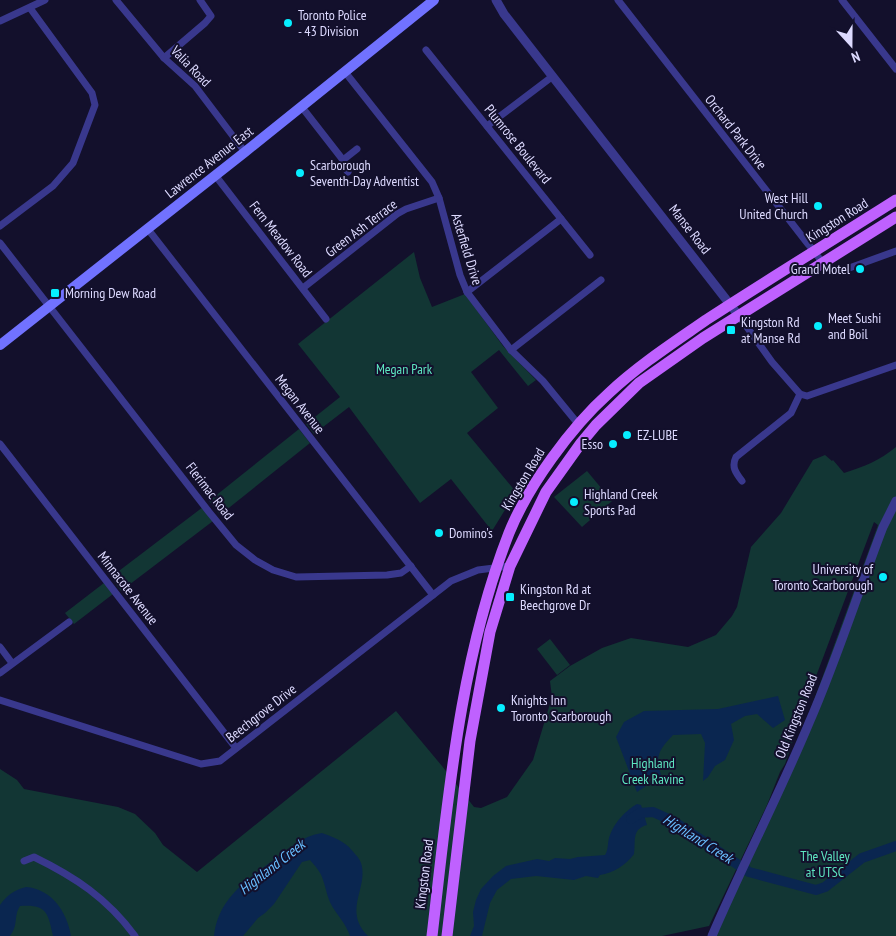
<svg xmlns="http://www.w3.org/2000/svg" width="896" height="936" font-family="'PT Sans Narrow',sans-serif">
<rect width="100%" height="100%" fill="#13102c"/>
<!-- green -->
<g fill="#123634">
<path d="M414 252 420 278 432 307 465 294 503 346 536 380 528 386 499 350 471 372 498 408 467 433 516 492 492 531 451 479 420 503 349 407 314 434 306 424 340 397 298 344Z"/>
<path d="M299 429 310 443 220 515 209 501Z"/>
<path d="M896 447V936H715L779 796 878 525 874 522 806 703 785 764 780 772 767 805 709 926 662 936H0V769L17 780 24 789 118 807 135 814 155 833 163 845 197 872 396 711 442 766 474 807 481 808 507 797 533 760 552 697 550 681 570 666 602 648 631 638 688 647 716 635 732 616 737 607 751 547 781 513 813 460 825 455 832 461 833 460 844 473C865 466 879 461 896 447Z"/>
<path d="M587 471 612 501 582 527 554 497Z"/>
<path d="M203 507 213 521 121 591 111 577Z"/>
<path d="M104 583 113 594 74 624 65 613Z"/>
<path d="M550 639 570 665 557 675 537 649Z"/>
</g>
<!-- water -->
<g fill="#0a2650">
<path d="M778 696 785 720 773 728 757 714 745 716 731 724 734 740 725 760 715 766 708 777 703 781 705 743 701 734 673 735C659 750 655 755 661 775L648 776 646 786 637 792 616 737 624 722 644 711 718 709Z"/>
<path d="M637 804 641 805 647 825C631 829 636 842 634 854 626 865 613 873 600 875L598 878 586 876 574 880 536 876 511 879 497 890 490 903 482 936H470L474 926 473 912 476 900 481 889 493 876 506 866 537 859 549 861 555 858 570 859 578 857 605 855C609 849 607 842 610 835 614 823 626 810 637 804Z"/>
<path d="M322 833C331 836 341 840 349 847 353 852 359 857 361 863 369 888 342 910 368 936H350C346 924 338 916 332 906 327 897 326 888 323 880 321 872 315 866 310 860L302 862 274 904 265 913 258 918 243 936H214C218 898 247 880 275 859 290 848 302 836 322 833Z"/>
<path d="M26 887C52 889 67 912 71 936H53C48 913 47 904 20 906 13 917 19 924 10 936H0V905C7 895 14 890 26 887Z"/>
</g>
<g fill="none" stroke-linecap="round" stroke-linejoin="round">
<!-- river -->
<path stroke="#0a2650" stroke-width="10" d="M631 819 640 813 653 812 673 821 749 872 816 890 825 887 862 858 896 846"/>
<!-- minor -->
<g stroke="#39388d" stroke-width="7">
<path d="M116 0 164 58 195 86 245 152"/>
<path d="M618 0 808 244C817 253 826 274 841 271L896 251"/>
<path d="M842 0 896 69"/>
<path d="M0 21 45 0"/>
<path d="M426 50 590 255"/>
<path d="M164 58 205 23 211 16 200 0"/>
<path d="M345 72 432 182 439 198 460 275 467 292 511 350 543 381 579 425"/>
<path d="M301 106 343 160V166L348 172"/>
<path d="M487 126 553 76"/>
<path d="M343 160 357 149"/>
<path d="M215 175 326 319"/>
<path d="M0 226 53 186 73 163 95 105 92 93 30 8"/>
<path d="M147 228 433 595"/>
<path d="M0 243 209 512 236 545 255 560 273 570 296 577 387 575 401 573 411 566"/>
<path d="M303 288 397 214 406 209 439 198"/>
<path d="M467 292 561 219"/>
<path d="M739 316 772 362 800 394 807 396 896 365"/>
<path d="M511 350 601 280"/>
<path d="M0 444 236 748"/>
<path d="M742 481C736 473 731 467 736 457L791 413 800 394"/>
<path d="M0 647 12 663"/>
<path d="M0 673 69 622"/>
<path d="M0 700 201 764 220 761 451 581 478 570 510 566"/>
<path d="M24 861 34 857C75 877 107 898 135 936"/>
</g>
<!-- tertiary -->
<g stroke="#39388d" stroke-width="9">
<path d="M496 0 504 14 739 316"/>
<path d="M712 936C743 864 779 795 809 723 837 659 858 592 883 527L896 501"/>
</g>
<!-- secondary -->
<path stroke="#7172ff" stroke-width="10" d="M0 345 245 152 434 0"/>
<!-- primary -->
<g stroke="#bf61ff" stroke-width="11">
<path d="M432 936C448 800 459 661 509 533 528 486 571 427 609 393 639 365 673 343 706 320 769 279 833 240 896 200"/>
<path d="M447 936 470 741 490 632 510 566 546 492 581 443 596 425 639 383 703 338 896 217"/>
</g>
</g>
<!-- markers -->
<g fill="#06eeff" stroke="#13102c" stroke-width="2">
<circle cx="288" cy="23" r="5"/>
<circle cx="300" cy="173" r="5"/>
<circle cx="818" cy="206" r="5"/>
<circle cx="860" cy="269" r="5"/>
<rect x="50" y="288" width="10" height="10" rx="2.5"/>
<circle cx="818" cy="326" r="5"/>
<rect x="726" y="325" width="10" height="10" rx="2.5"/>
<circle cx="627" cy="435" r="5"/>
<circle cx="613" cy="444" r="5"/>
<circle cx="574" cy="502" r="5"/>
<circle cx="439" cy="533" r="5"/>
<circle cx="883" cy="577" r="5"/>
<rect x="505" y="592" width="10" height="10" rx="2.5"/>
<circle cx="501" cy="708" r="5"/>
</g>
<g text-anchor="middle" stroke-width="4" stroke-linejoin="round" paint-order="stroke">
<!-- poi labels -->
<g font-size="14" fill="#dddaff" stroke="#13102c" text-anchor="start">
<text x="298" y="20">Toronto Police<tspan x="298" dy="16">- 43 Division</tspan></text>
<text x="310" y="170">Scarborough<tspan x="310" dy="16">Seventh-Day Adventist</tspan></text>
<text x="808" y="203" text-anchor="end">West Hill<tspan x="808" dy="16">United Church</tspan></text>
<text x="850" y="274" text-anchor="end">Grand Motel</text>
<text x="65" y="298">Morning Dew Road</text>
<text x="828" y="323">Meet Sushi<tspan x="828" dy="16">and Boil</tspan></text>
<text x="741" y="327">Kingston Rd<tspan x="741" dy="16">at Manse Rd</tspan></text>
<text x="637" y="440">EZ-LUBE</text>
<text x="603" y="449" text-anchor="end">Esso</text>
<text x="584" y="499">Highland Creek<tspan x="584" dy="16">Sports Pad</tspan></text>
<text x="449" y="538">Domino's</text>
<text x="873" y="574" text-anchor="end">University of<tspan x="873" dy="16">Toronto Scarborough</tspan></text>
<text x="520" y="594">Kingston Rd at<tspan x="520" dy="16">Beechgrove Dr</tspan></text>
<text x="511" y="705">Knights Inn<tspan x="511" dy="16">Toronto Scarborough</tspan></text>
</g>
<!-- street labels -->
<g font-size="14" fill="#dddaff" stroke="#13102c">
<text transform="translate(191 66) rotate(46)" y="5">Valia Road</text>
<text transform="translate(736 132) rotate(52)" y="5">Orchard Park Drive</text>
<text transform="translate(518 144) rotate(51)" y="5">Plumrose Boulevard</text>
<text transform="translate(209 162) rotate(-38)" y="5">Lawrence Avenue East</text>
<text transform="translate(837 220) rotate(-32)" y="5">Kingston Road</text>
<text transform="translate(361 228) rotate(-37)" y="5">Green Ash Terrace</text>
<text transform="translate(690 229) rotate(52)" y="5">Manse Road</text>
<text transform="translate(281 239) rotate(52)" y="5">Fern Meadow Road</text>
<text transform="translate(467 249) rotate(73)" y="5">Asterfield Drive</text>
<text transform="translate(300 404) rotate(52)" y="5">Megan Avenue</text>
<text transform="translate(523 479) rotate(-59)" y="5">Kingston Road</text>
<text transform="translate(210 491) rotate(52)" y="5">Flerimac Road</text>
<text transform="translate(128 588) rotate(52)" y="5">Minnacote Avenue</text>
<text transform="translate(261 713) rotate(-38)" y="5">Beechgrove Drive</text>
<text transform="translate(796 716) rotate(-68)" y="5">Old Kingston Road</text>
<text transform="translate(424 874) rotate(-83)" y="5">Kingston Road</text>
</g>
<!-- park labels -->
<g font-size="14" fill="#5ee7c1" stroke="#13102c">
<text x="404" y="374">Megan Park</text>
<text x="653" y="768">Highland<tspan x="653" dy="16">Creek Ravine</tspan></text>
<text x="825" y="861">The Valley<tspan x="825" dy="16">at UTSC</tspan></text>
</g>
<!-- water labels -->
<g font-size="15" font-style="italic" fill="#68beff" stroke="#13102c">
<text transform="translate(698 839) rotate(32)" y="5">Highland Creek</text>
<text transform="translate(272 867) rotate(-38)" y="5">Highland Creek</text>
</g>
</g>
<!-- north arrow -->
<g transform="translate(851 45) rotate(159)" stroke="#13102c" stroke-width="4" paint-order="stroke">
<path d="M0-4L9 19L0 12L-9 19Z" fill="#dddaff"/>
<text y="-8" font-size="14" font-weight="bold" text-anchor="middle" fill="#dddaff">N</text>
</g>
</svg>
